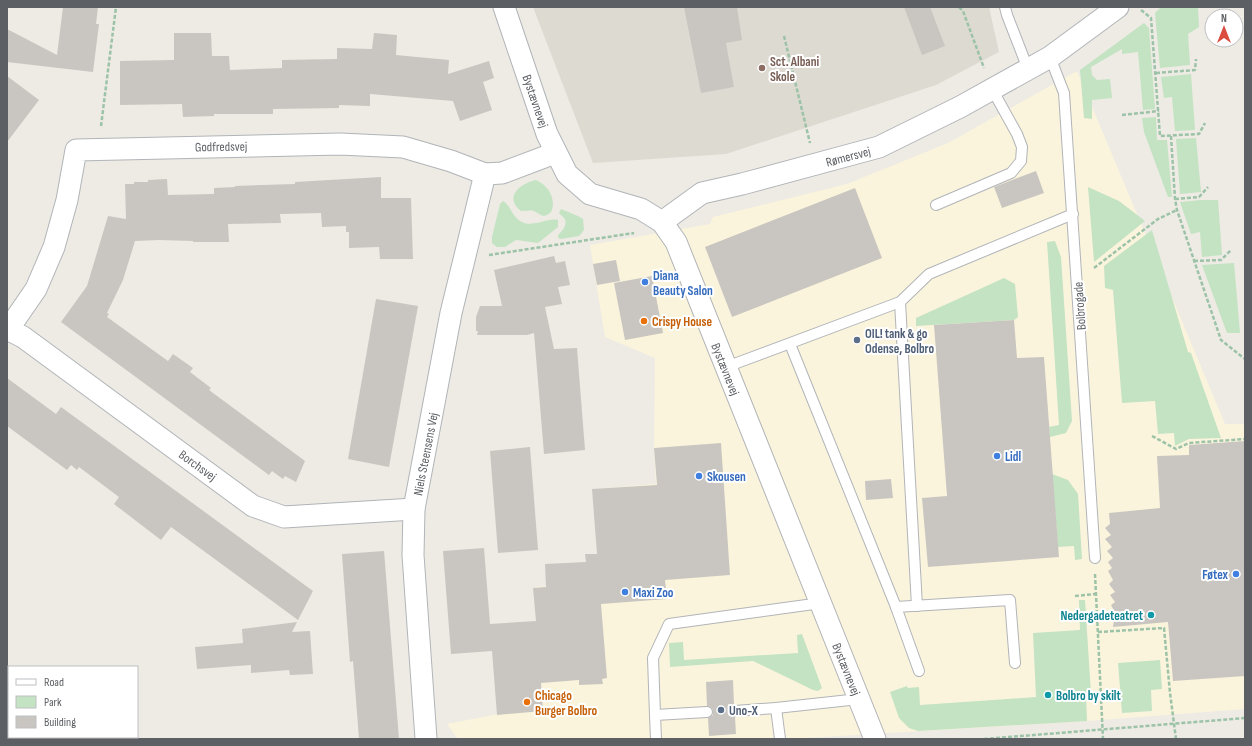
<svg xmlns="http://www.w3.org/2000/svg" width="1252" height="746" font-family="'Sofia Sans Condensed',sans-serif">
<rect width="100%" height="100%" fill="#edebe4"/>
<!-- commercial -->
<path fill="#fbf4dc" d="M1077 71 1225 424H1245V709L1087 721 789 739H458L447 724 499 714 497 687 543 683 536 587 602 582 595 489 656 484 654 449 655 358 605 337 590 245 710 224 713 217 847 184 948 143Z"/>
<!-- education -->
<path fill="#dddad2" d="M533 7H989L999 52 936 85 726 154 593 163Z"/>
<!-- green -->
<g fill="#c3e3c3">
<path d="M1161 7H1198L1199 27 1188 34 1190 65 1160 68 1155 13Z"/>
<path d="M1144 23 1149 28 1155 109 1143 110 1138 52 1122 54V49L1091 67 1092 75 1097 80 1110 79 1112 98 1092 100V119L1084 118 1080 70Z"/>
<path d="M1191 74 1195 130 1175 131 1172 97 1164 98 1161 77Z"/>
<path d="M1156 117 1157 140H1167L1172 197H1168L1144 132 1142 118Z"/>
<path d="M1196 138 1201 192 1180 194 1176 139Z"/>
<path d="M536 180C548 185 557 199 551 212 543 219 542 215 534 211 530 210 525 211 521 211 503 197 521 183 536 180Z"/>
<path d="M1088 187 1119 201 1145 221 1094 262Z"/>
<path d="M1201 200H1218L1222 255 1202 257 1200 232 1191 234 1180 202Z"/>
<path d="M503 201C511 206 512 216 520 221 532 229 547 217 558 220V227L538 243 516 240 505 247H497L492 243V237L500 204Z"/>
<path d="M561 209 578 216 583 219 584 230 579 236 561 239 558 238V235C563 230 567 226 565 219L559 213Z"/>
<path d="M1152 230 1188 352 1191 353 1221 438 1189 439 1175 446 1174 433 1158 434 1155 401 1122 403 1113 290 1105 288 1104 266Z"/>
<path d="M1055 241 1061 257 1072 421 1066 433 1050 437 1049 427 1059 425 1047 242Z"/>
<path d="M1234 263 1240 333H1227L1202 265Z"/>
<path d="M1004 278 1015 284 1018 317 1014 320 916 326V318Z"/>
<path d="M1052 474 1068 480 1078 494 1082 559 1075 560 1074 546 1058 547Z"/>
<path d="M1079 600H1085L1091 694 1086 695 1087 721 918 731 909 728 899 718 890 692 907 686 908 688 919 687 920 705 1036 697 1033 633 1080 630Z"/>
<path d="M802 634 822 688 818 691 813 690 753 661 670 667 669 643 683 642 684 660 798 653 797 635Z"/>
<path d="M1160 660 1162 689 1151 690 1152 711 1122 713 1118 663Z"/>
</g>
<!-- building -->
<g fill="#c9c6c1">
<path d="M63 7H98L96 24H99L93 72 7 62V29L57 55Z"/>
<path d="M684 7H737L742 40 726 43 734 87 701 93Z"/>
<path d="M904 7H930L945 46 922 55Z"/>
<path d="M174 33H211L212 56H229L230 70 282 68V60L337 59V48L372 49 374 33 397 35 396 55 449 60 448 74 489 61 494 78 483 82 492 110 460 121 453 101 370 94V106L339 105V108L273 109V114H214V116L183 117 182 104 120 105V61L174 60Z"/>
<path d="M7 76 39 100 7 142Z"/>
<path d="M1036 171 1044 193 1002 208 994 187Z"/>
<path d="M381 177V198H411L413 259H380L379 247 349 248V232H346V226L322 227 321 213 280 214 281 223 228 224 229 242H193V241L159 240 135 241 123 280 107 313 109 314 107 317 168 361 173 354 193 368 190 372 211 388 209 390 305 461 296 482 285 476 283 479 272 471 269 475 61 322 87 286 108 216 126 219 125 184H134V182H148V180L167 179 168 195 214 194V188L235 187V186L295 184V182Z"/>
<path d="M855 188 882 258 732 317 705 247Z"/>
<path d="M554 256 556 263 565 261 570 285 558 287 562 304 545 307 554 349 577 348 585 450 544 454 534 333 527 335H477L478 331H476V317L480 306H502L494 270Z"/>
<path d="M616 260 620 281 597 285 593 264Z"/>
<path d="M652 276 663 333 625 340 614 283Z"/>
<path d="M376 299 418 306 389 467 348 459Z"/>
<path d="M1014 320 1017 358 1044 357 1059 557 928 567 922 498 947 496 934 325Z"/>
<path d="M7 378 56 414 61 407 313 591 298 620 171 527 161 540 114 504 119 497 79 467 77 470 71 465 67 470 7 426Z"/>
<path d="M1245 441V676L1173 681 1168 622 1113 627 1115 613 1111 605 1115 602 1110 595 1115 592 1109 584 1113 580 1108 571 1112 568 1108 562 1113 558 1107 551 1112 547 1105 539 1111 535 1105 528 1110 524 1109 513 1160 508 1157 456 1189 455V445Z"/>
<path d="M721 443 730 575 665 580 667 599 601 604 607 678 602 679 603 684 579 685V680L541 683 543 711 497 715 492 651 451 654 443 551 484 548 490 624 536 621 533 588 546 587 545 564 586 562 585 554H597L592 489 657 485 654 448Z"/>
<path d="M530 447 538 550 498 553 490 451Z"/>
<path d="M891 479 893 498 866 500 865 481Z"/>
<path d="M384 551 399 739H359L353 661 350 662 342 554Z"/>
<path d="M297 622 292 632 310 631 313 674 290 675 289 670 251 673V665L197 669 195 647 243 643 242 629Z"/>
<path d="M733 680 734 705 729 708V711L730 715 735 717 736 734 709 736 708 718 713 715V711L712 708 707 706 706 682Z"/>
</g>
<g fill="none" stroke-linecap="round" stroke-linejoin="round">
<defs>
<g id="lane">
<path d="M1005 7 1007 15 1028 69"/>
<path d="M1050 57 1064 93 1095 558"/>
<path d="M936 205 1011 173 1021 161 1022 147 1017 134 992 89"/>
<path d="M900 302 917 606"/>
<path d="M790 344 896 607 1010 600 1015 663"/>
<path d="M726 367 900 302 929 274 1073 214"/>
<path d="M896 607 919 671"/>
<path d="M776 708 780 739"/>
<path d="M735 711 776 708 859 699"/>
<path d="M655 715 653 658 669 624 821 603"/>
<path d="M656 739 655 715 707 712"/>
</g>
<g id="street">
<path d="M504 7 547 134 567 174 590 194 641 209 662 222 676 242 875 739"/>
<path d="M662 222 702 193 742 184 879 147 960 107 1050 57 1118 7"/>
<path d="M9 330 23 337 253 506 284 517 414 509"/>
<path d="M7 331 36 289 54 247 67 200 76 150 340 144 403 147 451 161 485 174 502 173 555 153"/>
<path d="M426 739 413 555 414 509 451 313 485 174"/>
</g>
</defs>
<!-- lane casing -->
<use href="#lane" stroke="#b1b4b8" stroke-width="12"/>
<!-- street casing -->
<use href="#street" stroke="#b1b4b8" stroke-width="23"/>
<!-- path -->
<g stroke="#9cc3a8" stroke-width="2.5" stroke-dasharray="4 2" stroke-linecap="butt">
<path d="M959 7 963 11 984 68"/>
<path d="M1141 10 1151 18 1160 136 1199 134 1205 123"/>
<path d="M784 36 810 143"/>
<path d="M1156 73 1195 70 1196 59"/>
<path d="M1122 115 1159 111"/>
<path d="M101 126 116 7"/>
<path d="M1171 136 1175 199 1177 210 1221 340 1245 359"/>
<path d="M1175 199 1199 197 1208 187"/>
<path d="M489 255 634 233"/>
<path d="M1194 261 1221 260 1231 250"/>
<path d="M1094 268 1158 219 1177 210"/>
<path d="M1152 436 1176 449 1189 443 1245 439"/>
<path d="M1095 574 1103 739"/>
<path d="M1075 596 1096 594"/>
<path d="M1098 632 1164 628 1170 693 1176 739"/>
<path d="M984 739 1245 718"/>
</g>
<!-- lane -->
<use href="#lane" stroke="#fff" stroke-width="10"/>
<!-- street -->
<use href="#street" stroke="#fff" stroke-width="21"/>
</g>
<!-- markers -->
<circle fill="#8d6e63" stroke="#fff" stroke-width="1.5" cx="762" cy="68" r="4"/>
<g fill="#3f7fe0" stroke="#fff" stroke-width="1.5">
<circle cx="645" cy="282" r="4"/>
<circle cx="997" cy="456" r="4"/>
<circle cx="699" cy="476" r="4"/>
<circle cx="1236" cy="574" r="4"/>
<circle cx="625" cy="592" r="4"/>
</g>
<g fill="#e8710a" stroke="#fff" stroke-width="1.5">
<circle cx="644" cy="321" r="4"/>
<circle cx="527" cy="702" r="4"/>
</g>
<g fill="#5c6f8a" stroke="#fff" stroke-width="1.5">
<circle cx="857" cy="340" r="4"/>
<circle cx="721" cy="710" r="4"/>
</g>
<g fill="#0f9aa8" stroke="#fff" stroke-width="1.5">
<circle cx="1151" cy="615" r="4"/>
<circle cx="1048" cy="695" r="4"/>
</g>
<g text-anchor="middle" stroke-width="4" stroke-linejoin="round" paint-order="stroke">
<!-- education labels -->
<g font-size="13" font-weight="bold" fill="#785e54" stroke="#fff" text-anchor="start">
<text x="770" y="66">Sct. Albani<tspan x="770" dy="15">Skole</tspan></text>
</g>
<!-- street labels -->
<g font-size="13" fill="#5c5f63" stroke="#fff">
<text transform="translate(536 101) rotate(71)" y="5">Bystævnevej</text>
<text transform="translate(221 146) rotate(-1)" y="5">Godfredsvej</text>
<text transform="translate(848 156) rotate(-15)" y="5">Rømersvej</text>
<text transform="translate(1079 306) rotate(-94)" y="5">Bolbrogade</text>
<text transform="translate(726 369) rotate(68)" y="5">Bystævnevej</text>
<text transform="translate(425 454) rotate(-79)" y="5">Niels Steensens Vej</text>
<text transform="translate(198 465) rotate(36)" y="5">Borchsvej</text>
<text transform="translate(847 669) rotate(68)" y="5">Bystævnevej</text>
</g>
<!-- shop labels -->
<g font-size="13" font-weight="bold" fill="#366cbe" stroke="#fff" text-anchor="start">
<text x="653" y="280">Diana<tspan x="653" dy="15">Beauty Salon</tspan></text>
<text x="1005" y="461">Lidl</text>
<text x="707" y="481">Skousen</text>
<text x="1228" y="579" text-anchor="end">Føtex</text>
<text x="633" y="597">Maxi Zoo</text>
</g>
<!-- food labels -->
<g font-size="13" font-weight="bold" fill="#c56008" stroke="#fff" text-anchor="start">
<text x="652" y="326">Crispy House</text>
<text x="535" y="700">Chicago<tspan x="535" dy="15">Burger Bolbro</tspan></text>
</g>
<!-- service labels -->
<g font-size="13" font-weight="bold" fill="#4e5e75" stroke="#fff" text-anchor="start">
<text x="865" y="338">OIL! tank &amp; go<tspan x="865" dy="15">Odense, Bolbro</tspan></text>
<text x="729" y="715">Uno-X</text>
</g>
<!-- culture labels -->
<g font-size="13" font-weight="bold" fill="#0d838f" stroke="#fff" text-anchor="end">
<text x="1143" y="620">Nedergadeteatret</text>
<text x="1056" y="700" text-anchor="start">Bolbro by skilt</text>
</g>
</g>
<!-- border -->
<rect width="1252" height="746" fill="none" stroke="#5c5f63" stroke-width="16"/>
<!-- legend -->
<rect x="8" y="666" width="130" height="72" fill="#ffffff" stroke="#bebfc1"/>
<rect x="16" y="679" width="20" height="6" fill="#ffffff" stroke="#bebfc1"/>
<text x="44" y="686" font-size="12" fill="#5c5f63">Road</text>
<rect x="16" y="696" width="20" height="12" fill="#c3e3c3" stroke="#bebfc1"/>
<text x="44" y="706" font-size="12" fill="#5c5f63">Park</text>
<rect x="16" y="716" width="20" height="12" fill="#c9c6c1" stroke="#bebfc1"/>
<text x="44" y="726" font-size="12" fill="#5c5f63">Building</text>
<!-- north arrow -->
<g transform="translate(1224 28)"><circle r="19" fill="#ffffff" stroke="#bebfc1"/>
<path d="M0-3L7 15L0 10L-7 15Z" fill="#d94c3e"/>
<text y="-6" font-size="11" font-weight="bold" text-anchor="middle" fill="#5c5f63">N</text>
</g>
</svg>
